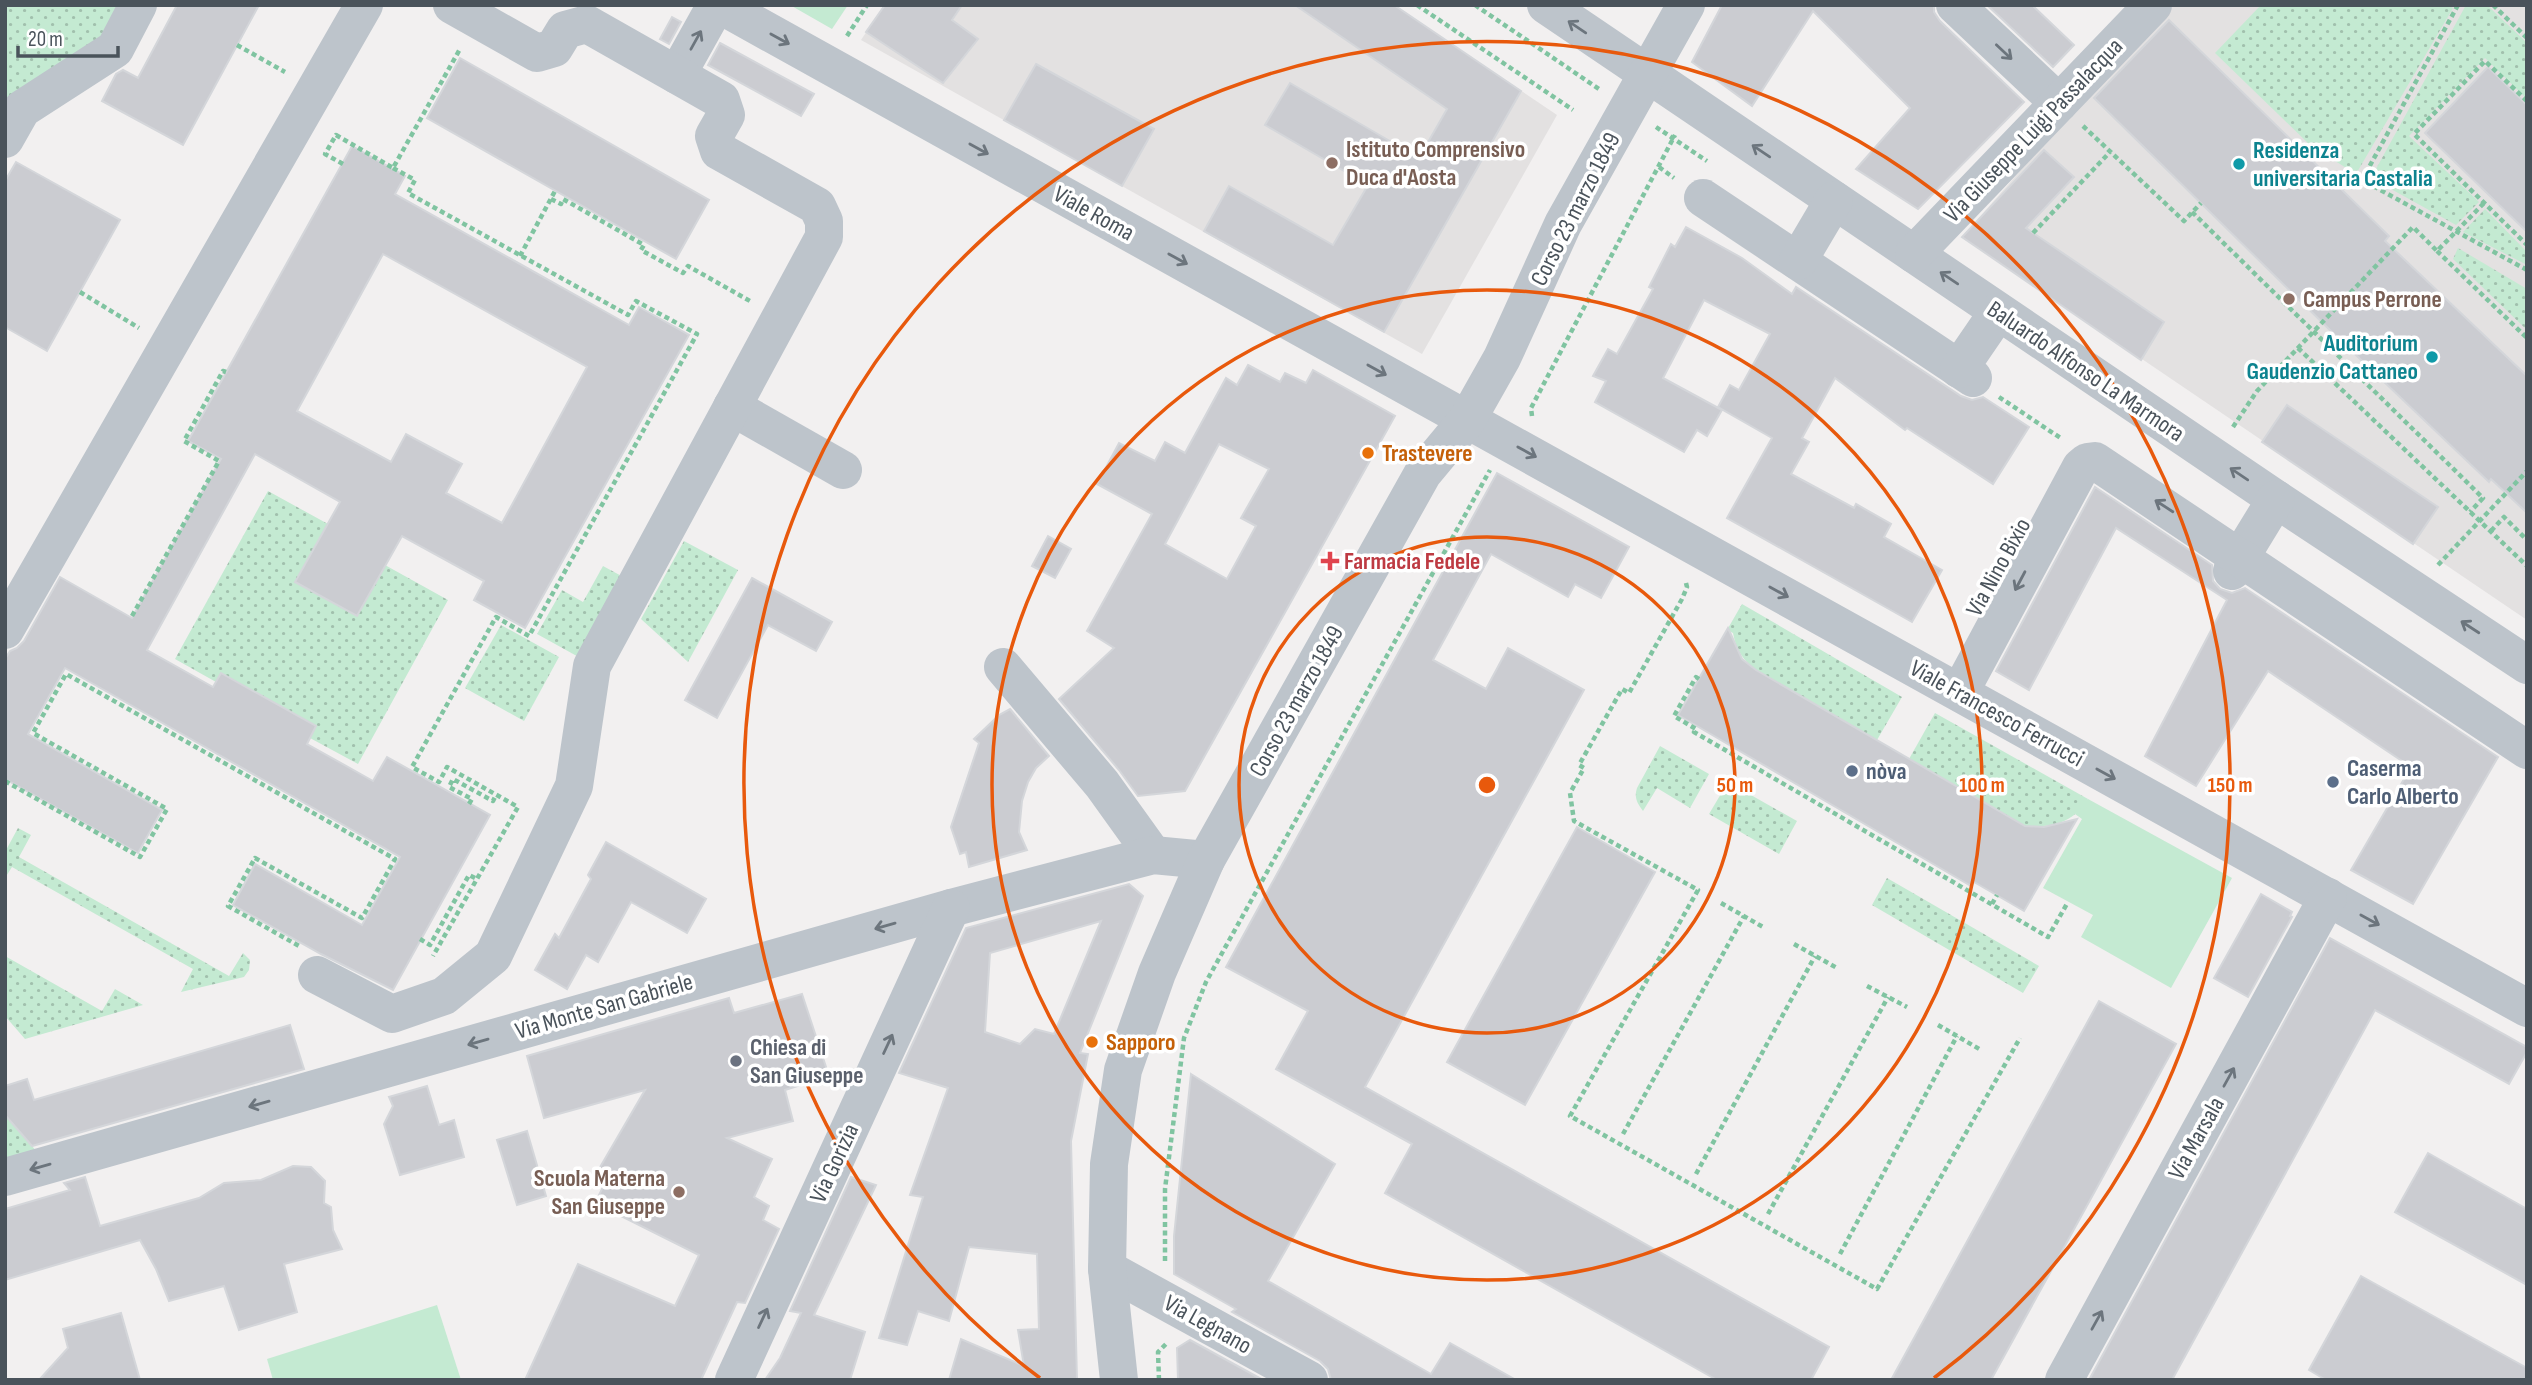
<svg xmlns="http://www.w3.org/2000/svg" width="2532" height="1385" font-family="'Sofia Sans Condensed',sans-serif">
<defs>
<pattern id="grass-dots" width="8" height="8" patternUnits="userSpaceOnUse" patternTransform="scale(1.75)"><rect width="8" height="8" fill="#c4ead2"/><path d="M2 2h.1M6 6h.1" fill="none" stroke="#a1c0ad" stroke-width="1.8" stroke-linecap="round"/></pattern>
</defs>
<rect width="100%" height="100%" fill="#f2f0f0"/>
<!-- education -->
<g fill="#e3e1e1">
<path d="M884 5H1394L1557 115 1422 354 861 40Z"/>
<path d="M2174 5H2527V620L1962 237 2089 93Z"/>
</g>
<!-- grass -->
<g fill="url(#grass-dots)">
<path d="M5 5H125L107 42 5 113Z"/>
<path d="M2261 5H2449L2453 8 2356 174 2311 146 2215 53Z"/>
<path d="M2466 5H2487L2527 43V99L2485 58 2409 136 2479 202 2456 225 2371 178Z"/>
<path d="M2485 209 2527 252V265L2463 232Z"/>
<path d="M2458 248 2527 289V330L2453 259Z"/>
<path d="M268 491 328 524 296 582 357 616 385 565 448 600 358 764 310 738 315 726 221 673 216 682 175 659Z"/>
<path d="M684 541 738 570 688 662 641 619Z"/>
<path d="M603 566 627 579 584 660 537 634 562 590 583 602Z"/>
<path d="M1742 604 1902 697 1877 740 1756 670C1743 660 1736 650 1733 633L1727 630Z"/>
<path d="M501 625 559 657 524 721 465 688Z"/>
<path d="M1935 713 2088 799C2074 823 2051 828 2025 826L1909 759Z"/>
<path d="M1660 746 1709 774 1690 808 1657 788 1643 811C1637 803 1634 798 1637 788Z"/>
<path d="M1728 782 1797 821 1779 854 1709 814Z"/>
<path d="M18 828 31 835 19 857 229 976 243 953 250 960 249 970 244 977 181 992 193 969 12 867 5 878V852Z"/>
<path d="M1887 878 2039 966 2023 993 1872 905Z"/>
<path d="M5 956 102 1011 115 989 143 1005 25 1039 5 1016Z"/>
<path d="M5 1115 38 1153 5 1163Z"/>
</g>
<!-- park -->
<g fill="#c4ead2">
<path d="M790 5H848L832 29Z"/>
<path d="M2088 799 2232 878 2171 988 2081 937 2093 915 2043 888 2082 819 2075 814Z"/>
<path d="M437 1305 461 1380H273L267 1359Z"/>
</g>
<!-- building -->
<g fill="#cbccd1" stroke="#d4d6da" stroke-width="2" fill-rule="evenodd">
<path d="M177 5H259L183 145 102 101 116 74 123 70 138 78Z"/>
<path d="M885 5H962L952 20 978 39 943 83 866 32Z"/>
<path d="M1295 5H1394L1521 91 1384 332 1204 231 1229 186 1333 245 1368 185 1265 125 1290 83 1419 158 1447 109Z"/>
<path d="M1722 5H1934V12L1940 21 2024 102 1918 209 1856 169 1910 108 1813 11 1752 106 1692 62Z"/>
<path d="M1987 5H2032L2074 45 2053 67Z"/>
<path d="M672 17 681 22 669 44 660 39Z"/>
<path d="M2169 20 2389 236 2385 241 2527 376V513L2491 479 2489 482 2337 337 2094 98Z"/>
<path d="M720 43 814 94 801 116 708 65Z"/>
<path d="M460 58 709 200 676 259 427 118Z"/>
<path d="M1036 64 1154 129 1122 186 1004 120Z"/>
<path d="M2488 67 2527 105V232L2425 133Z"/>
<path d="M352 146 405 176 395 194 629 325 639 307 689 335 525 628 474 600 484 581 402 536 357 616 295 582 340 502 255 454 147 650 213 687 221 673 316 726 307 744 373 781 387 757 490 815 393 990 321 954 233 905 255 864 362 925 400 857 65 668 28 734 162 810 138 853 5 779V659L10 651 17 648 24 641 60 577 132 618 221 459 188 441ZM383 254 587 367 502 523 446 493 462 464 406 434 391 462 297 411Z"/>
<path d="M2044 150 2074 177 2026 228 2164 322 2141 360 1962 237Z"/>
<path d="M16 162 120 220 47 351 5 327V181Z"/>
<path d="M1686 227 1742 258 1792 294 1796 287 1961 396 1972 400 1983 397 2029 427 1993 484 1907 428 1905 430 1835 378 1802 438 1809 442 1791 474 1854 508 1856 504 1891 524 1884 537 1942 570 1912 622 1727 518 1772 438 1718 407 1730 385 1739 390 1770 334 1704 300 1663 378 1722 410 1707 436 1697 430 1684 452 1595 402 1606 381 1593 376 1608 349 1617 354 1653 289 1649 287 1671 244 1675 247Z"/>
<path d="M1248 365 1280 382 1285 373 1306 383 1313 370 1395 416 1185 791 1138 796 1119 770 1059 699 1114 648 1087 631 1152 514 1097 484 1119 443 1155 461 1165 442 1185 453 1226 378 1237 385ZM1219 444 1269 469 1241 518 1256 526 1227 579 1165 544Z"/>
<path d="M2287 405 2438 507 2413 544 2262 442Z"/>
<path d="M1497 473 1629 547 1601 598 1575 584 1568 597 1491 554 1433 660 1486 689 1508 648 1584 690 1365 1087 1829 1347 1811 1380H1717L1385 1193 1412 1144 1276 1069 1308 1011 1226 967Z"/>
<path d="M2095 487 2212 565 2213 581 2220 589 2232 593 2245 588 2498 757 2413 904 2351 870 2411 767 2268 671 2196 786 2145 756 2227 600 2116 528 2029 690 1996 671Z"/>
<path d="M1048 536 1071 549 1055 578 1032 566Z"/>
<path d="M752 578 832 622 816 651 768 625 717 718 685 700Z"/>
<path d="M1728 628 1742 659 1756 670 2025 826 2044 827 2077 819 2024 911 1974 882 1971 886 1678 715Z"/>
<path d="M1010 709 1049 756 1036 768 1028 782 1022 801 1019 832 1027 850 969 867 966 852 960 854 951 827 979 743 974 739 999 715Z"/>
<path d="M1577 827 1655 872 1525 1105 1447 1062Z"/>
<path d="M606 842 706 899 687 933 631 902 598 962 586 955 567 989 535 970 555 934 559 938 591 879 588 875Z"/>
<path d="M1129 884 1143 896 1080 1053 1088 1054 1071 1141 1077 1380H949L961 1339 1024 1366 1018 1330 1039 1329 1037 1254 969 1247 949 1321 918 1311 907 1345 879 1338 923 1197 910 1195 948 1088 899 1073 966 928ZM1101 921 1054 1034 1035 1029 1020 1044 985 1032 990 953Z"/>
<path d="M2261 894 2292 912 2290 916 2292 917 2248 997 2214 978Z"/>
<path d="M2330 938 2527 1047V1052L2509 1084 2375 1010 2172 1380H2089Z"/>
<path d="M802 994 829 1076 785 1090 793 1121 727 1138 772 1159 754 1197 769 1206 763 1220 779 1229 745 1303 737 1302 701 1380H525L578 1264 675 1306 699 1255 595 1203 610 1173 599 1169 645 1090 544 1118 527 1056 729 998 734 1013Z"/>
<path d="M2099 1001 2176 1044 1991 1380H1891Z"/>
<path d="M290 1025 304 1069 32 1146 5 1115V1086L27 1079 34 1100Z"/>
<path d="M1191 1074 1335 1164 1268 1281 1431 1374 1450 1343 1516 1380H1331L1328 1369 1320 1361 1232 1312 1236 1309 1174 1274V1236Z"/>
<path d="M427 1086 439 1125 454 1120 464 1157 400 1175 384 1124 393 1106 389 1097Z"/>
<path d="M527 1131 546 1196 517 1205 497 1140Z"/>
<path d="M2428 1153 2527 1209V1285L2395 1212Z"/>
<path d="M293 1166 311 1167 325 1181 324 1203 331 1207 333 1230 342 1249 284 1264 297 1312 239 1330 224 1286 169 1301 156 1269 140 1240 5 1280V1209L70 1190 64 1183 85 1177 100 1226 199 1198 224 1183 261 1180Z"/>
<path d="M851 1177 876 1185 814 1315 865 1332 850 1380H765L780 1358 801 1313 790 1311Z"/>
<path d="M2361 1276 2527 1368V1380H2326L2309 1370Z"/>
<path d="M121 1313 140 1380H39L68 1348 63 1329Z"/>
<path d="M1190 1340 1263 1380H1178L1177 1348Z"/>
</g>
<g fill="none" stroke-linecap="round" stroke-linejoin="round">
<!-- path -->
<g stroke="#80c4a1" stroke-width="4.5" stroke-dasharray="5 3.5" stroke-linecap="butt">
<path d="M1417 5 1573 110"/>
<path d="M1475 5 1599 89"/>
<path d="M2458 5 2362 180 2527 270"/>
<path d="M2493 5 2527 38"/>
<path d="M847 36 867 5"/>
<path d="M237 45 285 72"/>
<path d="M2527 101 2485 61 2414 134 2527 245"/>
<path d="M2083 126 2184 221 2201 203"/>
<path d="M1656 127 1707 161"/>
<path d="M343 164 325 154 336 135 393 168 460 49"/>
<path d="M1659 167 1674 178"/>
<path d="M393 168 415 180 408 193 628 315 636 301 697 334 529 636 496 617 412 767 439 782 447 767 518 807 433 956"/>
<path d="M551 199 561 204 563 199 644 245 641 250 683 273 688 266 750 301"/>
<path d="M2192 212 2483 498 2470 512"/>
<path d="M2033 233 2110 152"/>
<path d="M2437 251 2527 338"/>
<path d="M520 256 555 191"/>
<path d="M80 292 139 328"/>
<path d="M2298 348 2527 566"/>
<path d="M1999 397 2062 439"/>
<path d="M1532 416 1531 408 1675 135"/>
<path d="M2233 427 2257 391 2413 227 2437 251 2484 203"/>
<path d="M2491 531 2504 517 2527 540"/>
<path d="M2438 565 2527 471"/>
<path d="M1686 583 1687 587 1682 599 1629 693 1622 689 1579 765 1584 768 1570 793 1574 821 1698 890 1570 1116 1877 1289 2020 1038"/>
<path d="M132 616 219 461 184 441 223 371 226 372"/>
<path d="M1699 679 1696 677 1674 716 1696 729 1694 732 2048 937 2068 902"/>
<path d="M5 781 140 857 167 809 33 733 66 674 395 859 362 918 255 858 228 906 299 946"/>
<path d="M469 804 472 799 449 787 453 779 493 801 496 795"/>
<path d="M1721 903 1763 927"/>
<path d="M1992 904 1997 895"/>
<path d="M420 939 430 945 469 875 477 879"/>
<path d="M1794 944 1837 968"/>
<path d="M1867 986 1907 1007"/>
<path d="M1938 1025 1981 1050"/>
<path d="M1623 1134 1744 916"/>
<path d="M1696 1174 1815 956"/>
<path d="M1768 1214 1888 997"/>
<path d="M1840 1254 1957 1036"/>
<path d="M1165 1261V1189L1184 1038 1206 982 1490 470"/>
<path d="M1159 1380 1158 1352 1168 1342"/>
</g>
<!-- minor -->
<g stroke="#bdc4cb" stroke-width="38">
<path d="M720 5 2527 1008"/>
<path d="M1546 5 2276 499 2527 665"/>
<path d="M1955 5 2059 103"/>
<path d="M677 75 716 5"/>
<path d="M5 139 22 109 115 49 138 5"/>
<path d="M1703 198 1973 378"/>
<path d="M1914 254 2153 5"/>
<path d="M1798 261 1834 200"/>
<path d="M1959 369 1998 312"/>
<path d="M732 407 843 470"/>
<path d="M2232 571 2276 499"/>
<path d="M5 630 364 5"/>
<path d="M1003 667 1102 784 1153 855"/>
<path d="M1960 692 2081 467 2087 462 2095 461 2527 750"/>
<path d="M317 975 392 1014 444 996 493 956 574 786 592 666 824 237V221L817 206 719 151 714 136 726 115 721 100 587 24 565 30 554 48 537 53 452 5"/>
<path d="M5 1177 951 908 1153 855 1206 860"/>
<path d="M1107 1269 1309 1380"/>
<path d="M734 1380 951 908"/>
<path d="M1119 1380 1107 1269 1109 1164 1123 1070 1157 973 1206 860 1423 473 1467 420 1502 358 1563 224 1686 5"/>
<path d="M2064 1380 2328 897"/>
</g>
</g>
<!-- one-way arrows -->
<defs><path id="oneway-shaft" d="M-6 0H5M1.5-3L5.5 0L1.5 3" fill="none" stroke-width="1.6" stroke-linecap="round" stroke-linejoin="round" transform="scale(1.75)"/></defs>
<g stroke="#6c757d">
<use href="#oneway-shaft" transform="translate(1577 27) rotate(-146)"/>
<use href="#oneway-shaft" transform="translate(780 39) rotate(29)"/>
<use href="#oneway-shaft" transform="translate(696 40) rotate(-61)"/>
<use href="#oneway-shaft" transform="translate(2004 52) rotate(43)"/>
<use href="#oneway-shaft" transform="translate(979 149) rotate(29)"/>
<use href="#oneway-shaft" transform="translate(1761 151) rotate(-146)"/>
<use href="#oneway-shaft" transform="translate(1178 259) rotate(29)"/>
<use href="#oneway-shaft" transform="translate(1949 278) rotate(-146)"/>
<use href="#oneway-shaft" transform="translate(1377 370) rotate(29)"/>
<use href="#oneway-shaft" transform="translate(1527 452) rotate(29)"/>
<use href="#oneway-shaft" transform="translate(2239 474) rotate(-146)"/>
<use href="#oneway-shaft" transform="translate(2164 506) rotate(-147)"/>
<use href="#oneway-shaft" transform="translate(2020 581) rotate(118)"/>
<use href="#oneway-shaft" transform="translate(1779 592) rotate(29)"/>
<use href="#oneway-shaft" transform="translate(2470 627) rotate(-147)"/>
<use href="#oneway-shaft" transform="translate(2106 774) rotate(29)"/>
<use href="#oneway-shaft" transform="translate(2370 920) rotate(29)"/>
<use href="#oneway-shaft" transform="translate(885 926) rotate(164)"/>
<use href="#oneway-shaft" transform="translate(478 1042) rotate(164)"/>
<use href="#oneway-shaft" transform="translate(888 1044) rotate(-65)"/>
<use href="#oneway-shaft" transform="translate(2229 1077) rotate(-61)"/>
<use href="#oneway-shaft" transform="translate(259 1104) rotate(164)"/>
<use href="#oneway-shaft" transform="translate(40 1167) rotate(164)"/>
<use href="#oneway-shaft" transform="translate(763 1318) rotate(-65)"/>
<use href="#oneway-shaft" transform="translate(2097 1320) rotate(-61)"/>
</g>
<!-- distance rings -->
<g fill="none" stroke="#e8590c" stroke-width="3.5">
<circle cx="1487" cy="785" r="248"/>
<circle cx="1487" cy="785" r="495"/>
<path d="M1040 1378A743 743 0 1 1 1934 1378"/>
</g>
<!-- markers -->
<g fill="#8d6e63" stroke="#fff" stroke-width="2.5">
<circle cx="1332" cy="163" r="7"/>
<circle cx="2289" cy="299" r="7"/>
<circle cx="679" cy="1192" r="7"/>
</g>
<g fill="#0f9aa8" stroke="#fff" stroke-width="2.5">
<circle cx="2239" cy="164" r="7"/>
<circle cx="2432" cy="357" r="7"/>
</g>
<g fill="#e8710a" stroke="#fff" stroke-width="2.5">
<circle cx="1368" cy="453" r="7"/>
<circle cx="1092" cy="1042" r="7"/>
</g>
<path fill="#e0444e" stroke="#fff" stroke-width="2.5" d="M1326.5 550.5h7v7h7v7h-7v7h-7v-7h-7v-7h7z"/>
<g fill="#5c6f8a" stroke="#fff" stroke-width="2.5">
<circle cx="1852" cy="771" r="7"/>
<circle cx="2333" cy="782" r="7"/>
</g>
<circle fill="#6b7280" stroke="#fff" stroke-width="2.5" cx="736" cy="1061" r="7"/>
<g text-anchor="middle" stroke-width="7" stroke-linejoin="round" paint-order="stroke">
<!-- street labels -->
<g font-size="24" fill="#4a535b" stroke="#fff">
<text transform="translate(2033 130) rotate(-46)" y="8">Via Giuseppe Luigi Passalacqua</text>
<text transform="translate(1575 209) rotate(-63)" y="8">Corso 23 marzo 1849</text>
<text transform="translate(1094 213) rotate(29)" y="8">Viale Roma</text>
<text transform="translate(2086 371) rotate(34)" y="8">Baluardo Alfonso La Marmora</text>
<text transform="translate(1998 567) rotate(-61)" y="8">Via Nino Bixio</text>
<text transform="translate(1296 701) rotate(-61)" y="8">Corso 23 marzo 1849</text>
<text transform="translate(1997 713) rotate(29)" y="8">Viale Francesco Ferrucci</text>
<text transform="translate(604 1006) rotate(-16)" y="8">Via Monte San Gabriele</text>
<text transform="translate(2196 1138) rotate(-61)" y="8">Via Marsala</text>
<text transform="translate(834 1163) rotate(-65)" y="8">Via Gorizia</text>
<text transform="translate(1208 1324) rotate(29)" y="8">Via Legnano</text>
</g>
<!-- education labels -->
<g font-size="24" font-weight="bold" fill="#785e54" stroke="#fff" text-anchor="start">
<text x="1346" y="157">Istituto Comprensivo<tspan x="1346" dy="28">Duca d'Aosta</tspan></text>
<text x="2303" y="307">Campus Perrone</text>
<text x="665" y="1186" text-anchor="end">Scuola Materna<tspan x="665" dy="28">San Giuseppe</tspan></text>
</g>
<!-- culture labels -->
<g font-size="24" font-weight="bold" fill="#0d838f" stroke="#fff" text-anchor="start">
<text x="2253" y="158">Residenza<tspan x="2253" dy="28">universitaria Castalia</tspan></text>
<text x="2418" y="351" text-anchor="end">Auditorium<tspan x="2418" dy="28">Gaudenzio Cattaneo</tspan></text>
</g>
<!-- food labels -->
<g font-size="24" font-weight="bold" fill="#c56008" stroke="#fff" text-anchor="start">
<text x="1382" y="461">Trastevere</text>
<text x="1106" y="1050">Sapporo</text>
</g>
<!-- health labels -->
<g font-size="24" font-weight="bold" fill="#be3a42" stroke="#fff" text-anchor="start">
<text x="1344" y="569">Farmacia Fedele</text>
</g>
<!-- service labels -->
<g font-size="24" font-weight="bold" fill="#4e5e75" stroke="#fff" text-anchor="start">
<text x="2347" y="776">Caserma<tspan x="2347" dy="28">Carlo Alberto</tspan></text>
<text x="1866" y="779">nòva</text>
</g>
<!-- worship labels -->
<g font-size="24" font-weight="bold" fill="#5b616d" stroke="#fff" text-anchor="start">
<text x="750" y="1055">Chiesa di<tspan x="750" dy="28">San Giuseppe</tspan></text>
</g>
</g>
<circle cx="1487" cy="785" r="10" fill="#e8590c" stroke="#fff" stroke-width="3.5"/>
<g font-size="21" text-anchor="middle" font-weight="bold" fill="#e8590c" stroke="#fff" stroke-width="7" stroke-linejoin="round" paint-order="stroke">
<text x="1735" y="792">50 m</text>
<text x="1982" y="792">100 m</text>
<text x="2230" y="792">150 m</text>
</g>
<!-- border -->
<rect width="2532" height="1385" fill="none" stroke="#4a535b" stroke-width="14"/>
<!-- scale -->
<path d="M18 46v10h100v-10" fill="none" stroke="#4a535b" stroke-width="3.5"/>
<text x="28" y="46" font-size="21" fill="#4a535b" stroke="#ffffff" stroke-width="5" paint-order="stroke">20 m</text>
</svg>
